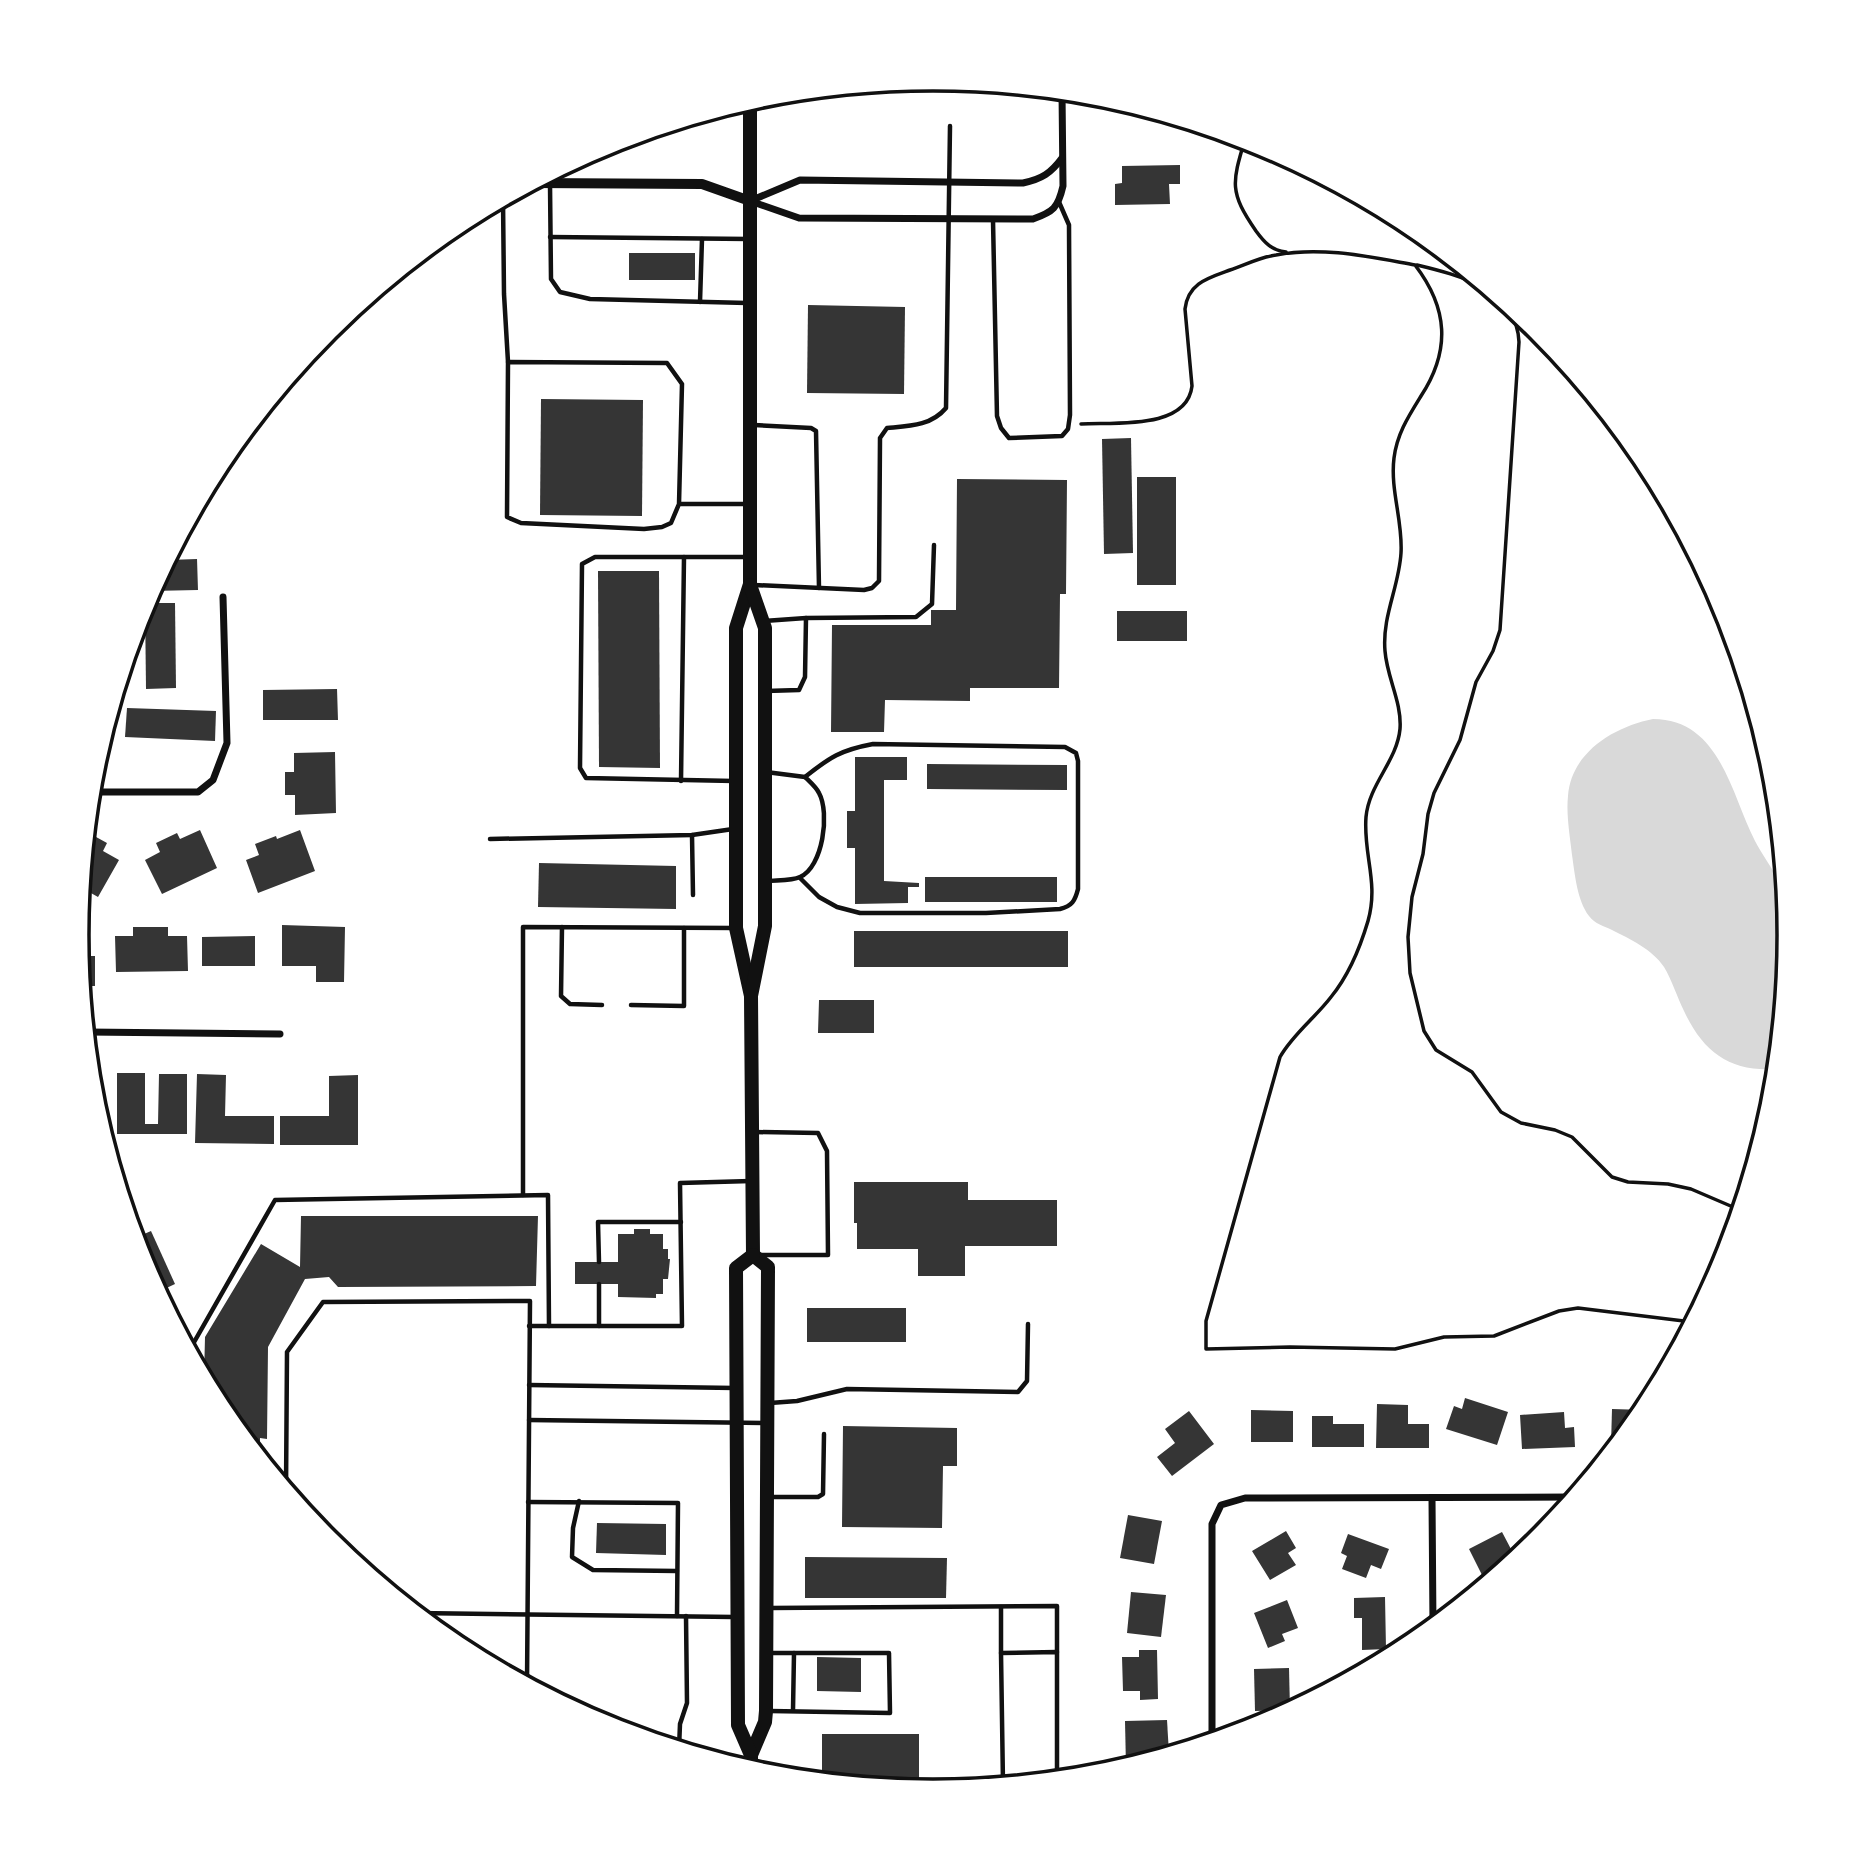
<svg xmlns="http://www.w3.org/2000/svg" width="1866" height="1870" font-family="'Times New Roman',serif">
<rect width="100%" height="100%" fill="#fff"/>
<!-- water -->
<path fill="#d9d9d9" d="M1653 719C1720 719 1731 794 1755 841 1763 857 1783 882 1785 898 1793 954 1781 1013 1776 1069 1730 1072 1703 1052 1684 1011 1677 997 1672 980 1664 967 1652 949 1630 939 1612 930 1604 926 1595 924 1589 916 1577 900 1575 875 1572 855 1570 836 1566 815 1568 796 1571 753 1613 727 1653 719Z"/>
<!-- building -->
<g fill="#353535">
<path d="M606 144 607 151 592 152Z"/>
<path d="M1180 165V184H1169L1170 204 1115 205V184L1122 183V166Z"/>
<rect x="629" y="253" width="66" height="27"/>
<path d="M808 305 905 307 904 394 807 393Z"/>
<path d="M541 399 643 400 642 516 540 515Z"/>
<path d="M1131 438 1133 553 1104 554 1102 439Z"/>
<rect x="1137" y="477" width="39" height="108"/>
<path d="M957 479 1067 480 1066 594H1060L1059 688H970V701L885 700 884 732H831L832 625H931V610H956Z"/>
<path d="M197 559 198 590 151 591 168 560Z"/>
<path d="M598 571H659L660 768 599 767Z"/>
<path d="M145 603H175L176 688 146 689Z"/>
<rect x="1117" y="611" width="70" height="30"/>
<path d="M337 689 338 720H263V690Z"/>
<path d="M127 708 216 711 215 741 125 737Z"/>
<path d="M335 752 336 813 295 815V795H285V772H294V753Z"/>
<path d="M855 757H907V780H884V881L919 883V887H908V903L855 904V848H847V811H855Z"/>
<path d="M927 764 1067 765V790L927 789Z"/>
<path d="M200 830 217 868 162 894 145 860 160 852 156 843 177 833 180 839Z"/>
<path d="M300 830 315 871 258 893 246 860 259 855 255 844 276 836 277 839Z"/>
<path d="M87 832 107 843 103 851 119 860 98 897 82 888Z"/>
<path d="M539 863 676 866V909L538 907Z"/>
<rect x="925" y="877" width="132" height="25"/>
<path d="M282 925 345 927 344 982H316V966H282Z"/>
<path d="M133 927H168V936H187L188 971 116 972 115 936H133Z"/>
<rect x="854" y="931" width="214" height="36"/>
<path d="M255 936V966H202V937Z"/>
<path d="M78 946H83V956H95V986H82Z"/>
<path d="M819 1000H874V1033H818Z"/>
<path d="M91 1072 98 1073V1101H93Z"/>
<path d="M117 1073H145V1124H158L159 1074H187V1134H117Z"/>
<path d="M197 1074 226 1075 225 1116H274V1144L195 1143Z"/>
<path d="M358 1075V1145H280V1116H329V1076Z"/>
<path d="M854 1182H968V1200H1057V1246H965V1276H918V1249H857V1223H854Z"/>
<path d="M301 1216H538L536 1286 338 1287 329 1277 305 1279 268 1347 267 1439 260 1438V1457L221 1410 204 1378 205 1337 261 1244 300 1267Z"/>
<path d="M634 1229H650V1234H663V1249H668V1259H670L668 1279H663V1294H656V1298L618 1297V1284H575V1262H618V1234H634Z"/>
<path d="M151 1231 175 1284 158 1292 142 1262 135 1238Z"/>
<rect x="807" y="1308" width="99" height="34"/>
<path d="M1465 1398 1508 1412 1497 1445 1446 1429 1454 1406 1462 1409Z"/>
<path d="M1377 1404 1408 1405V1424H1429V1448H1376Z"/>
<path d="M1612 1409 1645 1410 1616 1445H1611Z"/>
<path d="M1251 1410 1293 1411V1442H1251Z"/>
<path d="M1189 1411 1214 1444 1172 1476 1157 1457 1175 1443 1165 1429Z"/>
<path d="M1564 1412 1565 1428 1574 1427 1575 1447 1522 1449 1520 1415Z"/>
<path d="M1312 1416H1333V1424H1364V1447H1312Z"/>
<path d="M843 1426 957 1428V1466H943L942 1528 842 1527Z"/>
<path d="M1128 1515 1162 1521 1154 1564 1120 1558Z"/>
<path d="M597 1523 666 1524V1555L596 1553Z"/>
<path d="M1286 1531 1296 1548 1288 1553 1296 1565 1270 1580 1252 1551Z"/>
<path d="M1502 1532 1512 1551 1504 1555 1509 1564 1485 1581 1469 1549Z"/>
<path d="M1348 1534 1389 1549 1381 1569 1371 1565 1366 1578 1342 1569 1347 1556 1341 1553Z"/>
<path d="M805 1557 947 1558 946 1598H805Z"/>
<path d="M1131 1592 1166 1595 1161 1637 1127 1633Z"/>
<path d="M1385 1597 1386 1649 1362 1650V1618H1354V1598Z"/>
<path d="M1287 1600 1298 1628 1282 1634 1285 1641 1268 1648 1254 1613Z"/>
<path d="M1139 1650H1157L1158 1699 1140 1700V1691H1123L1122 1657H1139Z"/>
<path d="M817 1657 861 1658V1692L817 1691Z"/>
<path d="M1289 1668 1290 1710 1255 1711 1254 1669Z"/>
<path d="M1167 1720 1169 1754 1126 1767 1125 1721Z"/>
<path d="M822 1734H919V1790L822 1780Z"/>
</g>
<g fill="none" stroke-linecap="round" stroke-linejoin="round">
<!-- path -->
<g stroke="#111" stroke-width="3.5">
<path d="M1245 139C1232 183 1229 192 1256 231 1264 242 1271 250 1286 252"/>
<path d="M1417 265C1459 275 1517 290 1519 342L1500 630 1493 651 1476 682 1460 740 1434 793 1428 814 1423 854 1412 897 1408 937 1410 973 1424 1031 1436 1050 1472 1072 1501 1112 1521 1123 1555 1130 1572 1137 1612 1177 1628 1182 1668 1184 1691 1189 1740 1210"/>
<path d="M1081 424C1115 422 1187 430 1192 386L1185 309C1188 283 1208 278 1230 270 1245 265 1260 257 1276 255 1322 246 1370 257 1415 265 1448 308 1451 350 1421 396 1408 417 1397 434 1394 458 1390 490 1403 521 1401 553 1399 587 1382 616 1385 651 1387 678 1402 702 1400 729 1397 761 1369 784 1366 817 1363 855 1379 882 1368 921 1360 948 1349 975 1331 997 1315 1018 1293 1034 1280 1057L1206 1321V1349L1290 1347 1395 1349 1444 1337 1494 1336 1559 1311 1578 1308 1692 1322"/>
</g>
<!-- service -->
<g stroke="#111" stroke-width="4.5">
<path d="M550 184 551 279 560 292 590 299 747 303"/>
<path d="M503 199 504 294 508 362"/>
<path d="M993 220 997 416 1001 428 1009 438 1062 436 1068 429 1070 415 1069 225 1059 202"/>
<path d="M550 237 749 239"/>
<path d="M700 302 702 239"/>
<path d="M754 425 811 428 816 431 819 588"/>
<path d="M679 504 671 523 662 527 644 529 521 523 507 517 508 362 667 363 682 384 679 504H749"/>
<path d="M754 585 864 590 872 588 879 581 880 438 887 428C909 426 931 426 946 408L950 126"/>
<path d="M806 618 916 617 932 604 934 545"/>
<path d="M764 621 806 618 805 677 799 690 766 691"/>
<path d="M766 772 805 777C810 782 816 787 819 793 830 813 823 867 800 877 792 881 777 880 767 881"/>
<path d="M681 781 684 557"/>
<path d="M734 781 586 778 580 768 582 564 595 557H749"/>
<path d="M692 835 693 895"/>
<path d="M490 839 692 835 733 829"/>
<path d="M800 878 819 897 837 907 860 913H986L1060 909C1072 906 1075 901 1078 889V761L1076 753 1065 747 873 744C841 750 830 757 805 777"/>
<path d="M562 927 561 996 570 1004 602 1005"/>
<path d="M631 1005 684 1006V928"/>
<path d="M755 1132 818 1133 827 1151 828 1255H759"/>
<path d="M523 1195V927L735 928"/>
<path d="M599 1262 598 1222H681"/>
<path d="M599 1284V1326"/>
<path d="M529 1326H682L680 1183 751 1181"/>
<path d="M189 1351 275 1200 548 1195 549 1326"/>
<path d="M529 1385 735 1388"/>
<path d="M770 1403 797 1401 847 1389 1018 1392 1027 1381 1028 1324"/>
<path d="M529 1420 766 1423"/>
<path d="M286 1490 287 1352 323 1302 530 1301 527 1684"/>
<path d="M770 1497H818L823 1494 824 1434"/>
<path d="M579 1501 573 1528 572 1557 593 1570 677 1571"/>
<path d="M528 1502 678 1503 677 1616"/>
<path d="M1001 1607V1653"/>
<path d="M770 1608 1057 1606V1652"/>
<path d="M416 1613 734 1617"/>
<path d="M793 1710 794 1653"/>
<path d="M770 1711 890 1713 889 1653H770"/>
<path d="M679 1748 680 1724 687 1703 686 1616"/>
<path d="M1003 1784 1001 1653 1057 1652V1779"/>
</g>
<!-- minor -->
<g stroke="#111" stroke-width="7">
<path d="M750 201 799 218 1033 219C1053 212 1058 208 1063 186L1062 92"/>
<path d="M750 201 800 180 1023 183C1042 179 1051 173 1062 158"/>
<path d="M91 792H198L213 780 227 743 223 597"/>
<path d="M87 1032 280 1034"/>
<path d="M1432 1498 1433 1626"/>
<path d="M1212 1741V1524L1221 1505 1245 1498 1573 1497"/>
</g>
<!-- tertiary -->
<path stroke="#111" stroke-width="10" d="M534 183 702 184 750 201"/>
<!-- primary -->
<g stroke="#111" stroke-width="14">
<path d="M750 100V584L736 628V928L751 996"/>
<path d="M750 585 765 628V926L751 996 753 1255"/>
<path d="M751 1755 765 1722 766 1711 768 1267 753 1255"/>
<path d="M751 1770V1755L738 1725 736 1268 753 1255"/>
</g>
</g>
<!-- crop -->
<path d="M0 0H1866V1870H0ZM89 935a844 844 0 1 1 1688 0a844 844 0 1 1-1688 0Z" fill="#fff" fill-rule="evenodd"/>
<path fill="none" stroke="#111" stroke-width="3.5" d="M89 935a844 844 0 1 1 1688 0a844 844 0 1 1-1688 0Z"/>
</svg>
